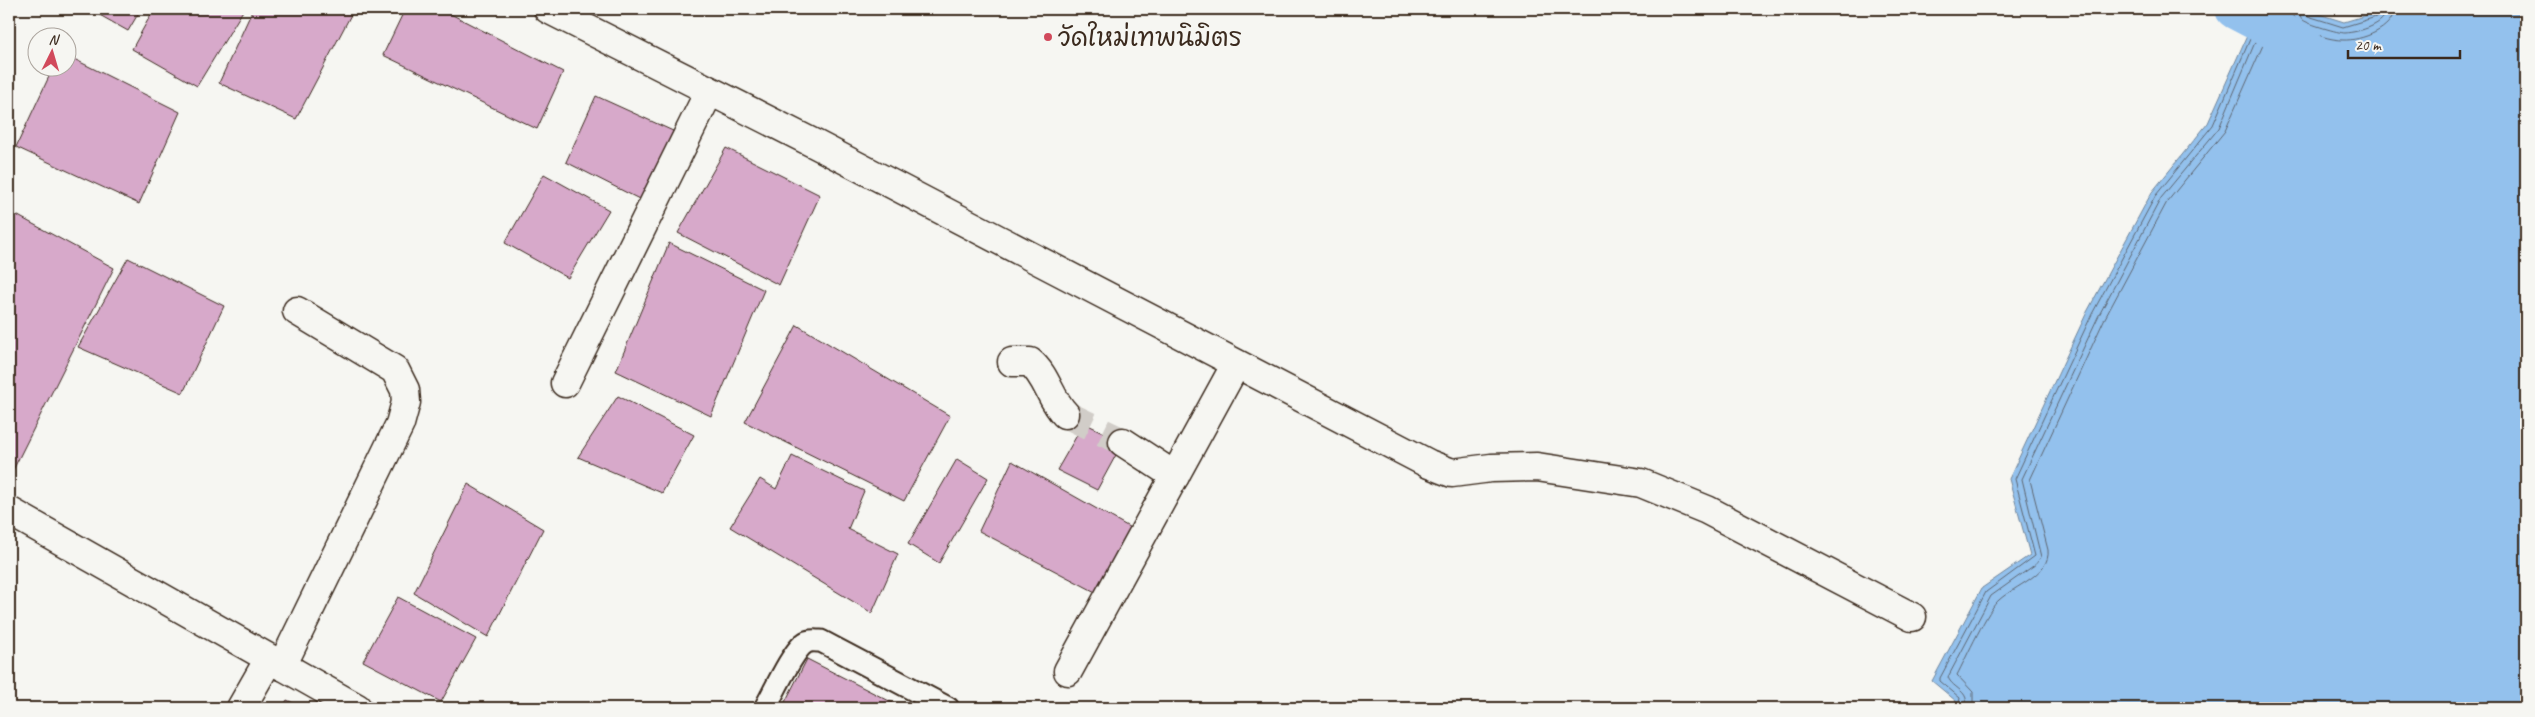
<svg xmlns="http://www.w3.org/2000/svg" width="2535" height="717" font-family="Caveat,'Playpen Sans Thai',sans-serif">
<rect width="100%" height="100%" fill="#f6f6f2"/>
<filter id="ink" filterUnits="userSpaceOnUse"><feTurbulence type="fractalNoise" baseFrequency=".02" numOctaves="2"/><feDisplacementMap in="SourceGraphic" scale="10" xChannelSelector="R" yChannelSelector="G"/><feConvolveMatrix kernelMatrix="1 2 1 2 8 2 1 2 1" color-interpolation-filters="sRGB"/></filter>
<g filter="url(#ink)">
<!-- water -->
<path fill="#93c1ed" stroke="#70859a" d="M2259 9H2303L2344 22 2374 13 2376 9H2526V708H1953L1956 701 1932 681 1982 588 2030 555 2009 479 2087 312 2152 192 2208 123Z"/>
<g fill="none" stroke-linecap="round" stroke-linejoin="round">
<!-- shore -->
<g stroke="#5e6671" stroke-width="1">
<path d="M2291 9C2292 29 2326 40 2343 40 2361 41 2394 29 2394 9"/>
<path d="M2299 9C2299 13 2300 17 2303 20 2308 24 2339 33 2345 33 2359 32 2386 25 2387 9"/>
<path d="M2305 9 2308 16 2343 27 2376 17 2380 9"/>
<path d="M1958 708 1960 698 1940 681V678L1986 592 2035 556 2015 479 2092 314 2156 195 2213 125 2263 9"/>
<path d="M1965 708C1972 691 1952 689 1948 677L1991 596 2036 564 2041 557 2022 479 2098 317 2161 198 2219 128 2269 9"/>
<path d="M1973 708V692L1957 675C1965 660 1989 607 1999 600 2014 586 2051 574 2048 550L2030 480 2104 320 2167 202 2225 131 2275 18 2276 9"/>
</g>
<!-- canal -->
<path stroke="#93c1ed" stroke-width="40" d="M2235 9 2302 44"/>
</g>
<!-- building -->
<g fill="#d7a9ca" stroke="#3b2a1e">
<path d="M89 9H141L128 31Z"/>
<path d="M154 9H244L197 86 132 49Z"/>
<path d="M253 9H354L296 119 219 83Z"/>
<path d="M405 9H441L563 72 537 129 383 55Z"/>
<path d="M68 56 180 112 139 204 16 147 53 68H68Z"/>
<path d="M596 96 673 131 653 206 566 162Z"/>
<path d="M726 148 820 195 779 285 678 233Z"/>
<path d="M544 174 609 210 568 278 505 243Z"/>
<path d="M9 211 114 268 11 474 9 473Z"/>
<path d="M669 243 764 290 711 416 616 371Z"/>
<path d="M128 258 224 306 183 393 78 347Z"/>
<path d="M797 325 950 416 904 501 745 422Z"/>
<path d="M618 396 694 435 662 493 578 457Z"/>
<path d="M1084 423 1123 442 1097 490 1057 470Z"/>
<path d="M792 456 864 491 848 529 898 554 872 613 730 527 760 479 776 489Z"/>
<path d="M957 459 988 478 939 563 908 544Z"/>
<path d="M1012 461 1143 535 1101 595 979 531Z"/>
<path d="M468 484 543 529 488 637 414 593Z"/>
<path d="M398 597 476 639 441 702 363 661Z"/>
<path d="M807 659 903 708H782Z"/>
<path d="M287 700 303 708H282Z"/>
</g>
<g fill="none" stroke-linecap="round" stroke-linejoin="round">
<!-- street-tunnel -->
<path stroke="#d1cdc8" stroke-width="28" stroke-dasharray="28 14" stroke-linecap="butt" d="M1065 414 1123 442"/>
<defs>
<path id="lane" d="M765 708C773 694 793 650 805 643 809 640 815 641 821 641L948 708"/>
<g id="street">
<path d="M548 9 817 145 1429 464 1452 473 1491 468 1537 467 1641 483 1707 510 1912 617"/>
<path d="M1012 362H1030C1047 376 1050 399 1065 414"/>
<path d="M565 383 709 92"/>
<path d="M1123 442 1175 476"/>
<path d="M9 511 357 708"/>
<path d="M282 666 400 424 406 402 405 390 395 370 297 311"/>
<path d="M1068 671 1236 364"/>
<path d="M241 708 269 659"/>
</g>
</defs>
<!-- lane casing -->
<use href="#lane" stroke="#3b2a1e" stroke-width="25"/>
<!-- street casing -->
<use href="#street" stroke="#3b2a1e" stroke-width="31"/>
<!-- lane -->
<use href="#lane" stroke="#f6f6f2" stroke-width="21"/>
<!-- street -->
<use href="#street" stroke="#f6f6f2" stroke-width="28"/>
</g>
</g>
<!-- markers -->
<circle fill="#d1495b" stroke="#f6f6f2" stroke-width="2" cx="1048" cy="37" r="5"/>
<g text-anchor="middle" stroke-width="4" stroke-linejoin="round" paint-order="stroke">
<!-- poi labels -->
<g font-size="25" fill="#3b2a1e" stroke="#f6f6f2" text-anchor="start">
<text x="1058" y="46">วัดใหม่เทพนิมิตร</text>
</g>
</g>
<!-- margin -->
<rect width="2535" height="717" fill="none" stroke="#f6f6f2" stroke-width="30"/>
<rect x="15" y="15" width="2505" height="687" fill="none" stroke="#3b2a1e" stroke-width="2" filter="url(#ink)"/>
<!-- north arrow -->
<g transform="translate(52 52) rotate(5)"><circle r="24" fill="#f6f6f2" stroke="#aba49d"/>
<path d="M0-4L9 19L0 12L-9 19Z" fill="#d1495b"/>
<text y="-8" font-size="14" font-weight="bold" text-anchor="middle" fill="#3b2a1e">N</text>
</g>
<!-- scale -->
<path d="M2348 50v8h112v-8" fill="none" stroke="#3b2a1e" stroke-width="2.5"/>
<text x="2355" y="50" font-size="15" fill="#3b2a1e" stroke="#f6f6f2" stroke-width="4" paint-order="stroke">20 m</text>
</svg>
